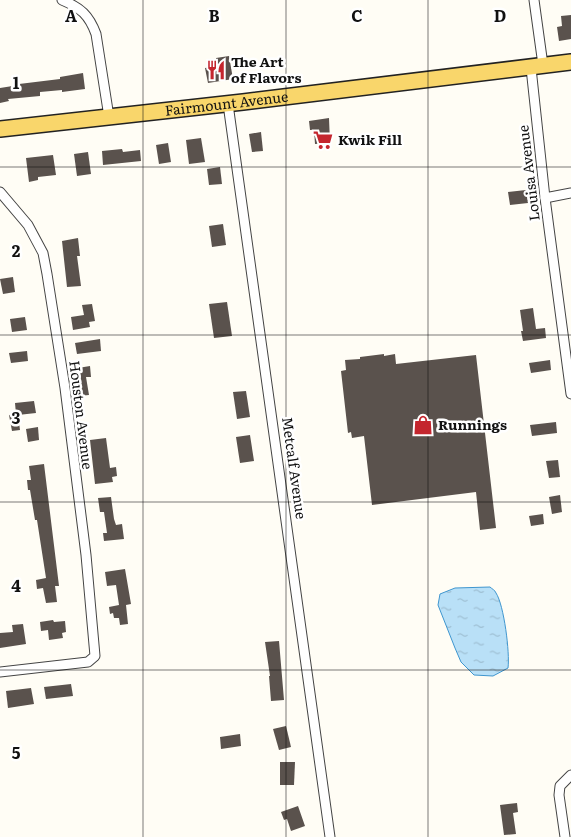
<svg xmlns="http://www.w3.org/2000/svg" width="571" height="837" font-family="Literata,serif">
<defs>
<pattern id="water-ripples" width="26" height="14" patternUnits="userSpaceOnUse" patternTransform="scale(1.25)"><rect width="26" height="14" fill="#b9e0f7"/><path d="M2 4q2-2 4 0t4 0M15 11q2-2 4 0t4 0" fill="none" stroke="#9ebfd3"/></pattern>
</defs>
<rect width="100%" height="100%" fill="#fffdf5"/>
<!-- water -->
<path fill="url(#water-ripples)" stroke="#3f96cf" d="M490 587C492 589 495 590 496 593 504 605 510 653 508 668L493 676 474 675 461 662 455 648 438 605 440 594 455 588Z"/>
<!-- building -->
<g fill="#5a524d">
<path d="M571 15V39L559 41 557 27 562 26 561 16Z"/>
<path d="M229 56 233 79 208 83 205 68 217 66 216 58Z"/>
<path d="M83 73 85 89 62 92V90L40 92V96L8 99 9 101 0 103V88L19 85V84L60 79V77Z"/>
<path d="M329 118 330 143 315 144 314 130H310L309 121Z"/>
<path d="M261 132 263 151 252 152 249 134Z"/>
<path d="M201 138 205 162 189 164 186 140Z"/>
<path d="M168 143 171 162 159 164 156 145Z"/>
<path d="M122 149 123 152 140 150 141 161 103 165 102 151Z"/>
<path d="M88 152 91 174 77 176 74 154Z"/>
<path d="M53 155 56 175 38 177V180L29 182 26 158Z"/>
<path d="M220 167 222 184 209 185 207 169Z"/>
<path d="M526 190 528 203 510 205 508 192Z"/>
<path d="M223 224 226 245 212 247 209 226Z"/>
<path d="M78 238 80 256H77L81 286 67 287 62 241Z"/>
<path d="M13 277 15 292 3 294 0 279Z"/>
<path d="M227 302 232 336 214 338 209 304Z"/>
<path d="M92 304 95 321 89 322 90 327 73 330 71 317 84 315 82 305Z"/>
<path d="M533 308 536 329 545 328 546 338 523 341 521 331H523L520 310Z"/>
<path d="M25 317 27 330 12 332 10 319Z"/>
<path d="M100 339 101 351 77 354 75 343Z"/>
<path d="M27 351 28 361 11 363 9 353Z"/>
<path d="M384 354V356L395 354 396 364 476 355 496 528 480 530 476 492 372 505 364 436 352 438 351 432 348 433 341 371 346 370 345 360 360 359V357Z"/>
<path d="M550 360 551 370 531 373 529 363Z"/>
<path d="M90 366 91 377H86L89 395 78 396 77 383 80 382 78 368Z"/>
<path d="M246 391 250 417 237 419 233 392Z"/>
<path d="M34 401 36 413 18 415 20 430 12 431 9 415 16 414 15 403Z"/>
<path d="M556 422 557 433 532 436 530 425Z"/>
<path d="M38 427 39 440 28 442 26 429Z"/>
<path d="M250 435 254 461 240 463 236 437Z"/>
<path d="M106 438 110 468 116 467 117 476 112 477 113 482 95 484 90 440Z"/>
<path d="M558 460 560 477 549 478 546 461Z"/>
<path d="M44 464 59 586H55L57 602 46 603 43 588 37 589 36 580 46 578 37 520H35L30 490H28L27 480H31L29 466Z"/>
<path d="M560 495 562 512 552 514 549 497Z"/>
<path d="M111 497 114 519 116 525 122 524 124 539 104 541 103 533H107L104 512H100L98 498Z"/>
<path d="M543 514 544 524 531 526 529 516Z"/>
<path d="M125 569 131 604 126 605 128 624 120 625 119 618H114L113 613 110 614 109 607 119 605 116 585 107 586 105 572Z"/>
<path d="M53 620 54 622 65 621 66 632 62 633 63 638 49 640 48 630 41 631 40 622Z"/>
<path d="M23 624 26 644 0 648V633L13 632 12 625Z"/>
<path d="M279 641 284 700 271 701 269 676H270L265 642Z"/>
<path d="M71 684 73 696 46 699 44 687Z"/>
<path d="M31 688 34 704 8 708 6 691Z"/>
<path d="M286 726 291 747 279 750 273 729Z"/>
<path d="M240 734 241 746 221 749 220 737Z"/>
<path d="M280 762H295L294 785H280Z"/>
<path d="M517 803 518 812 513 813 516 834 504 835 500 805Z"/>
<path d="M298 806 305 826 291 831 287 819 284 820 281 812Z"/>
</g>
<g fill="none" stroke-linecap="round" stroke-linejoin="round">
<defs>
<g id="street">
<path d="M62 0C81 8 89 15 96 34L109 117"/>
<path d="M534 0 543 65"/>
<path d="M531 68 545 198 571 394"/>
<path d="M228 104 330 837"/>
<path d="M0 192 28 225 43 253 47 274 65 388 86 555 95 656 88 662 0 672"/>
<path d="M545 198 571 193"/>
<path d="M565 837 559 795 560 786 571 775"/>
</g>
<g id="primary">
<path id="s1" d="M0 129 243 102 571 62"/>
</g>
</defs>
<!-- street casing -->
<use href="#street" stroke="#444" stroke-width="11"/>
<!-- primary casing -->
<use href="#primary" stroke="#222" stroke-width="18"/>
<!-- street -->
<use href="#street" stroke="#fff" stroke-width="9"/>
<!-- primary -->
<use href="#primary" stroke="#f9d66b" stroke-width="15"/>
</g>
<!-- grid -->
<path fill="none" stroke="#111" stroke-width="1" stroke-opacity="0.55" d="M143 0V837M286 0V837M428 0V837M0 167H571M0 335H571M0 502H571M0 670H571"/>
<!-- icons -->
<defs>
<symbol id="restaurant-bare" viewBox="-9 -9 18 18"><path d="M-5-6h1v4h1v-4h1v4h1v-4h1v5L-1.5 .5V6h-2V.5L-5-1ZM5-6V6H3V1.5H1.5Q1.5-4 5-6Z" fill="#c4262e" stroke="#fff" stroke-width="2.5" paint-order="stroke"/></symbol>
<symbol id="supermarket-bare" viewBox="-9 -9 18 18"><path d="M-6-5.5h2.5l.6 2H6L4.5 2H-2.5L-4.4-4H-6ZM-1.5 3.2a1.3 1.3 0 1 0 .1 0ZM3 3.2a1.3 1.3 0 1 0 .1 0Z" fill="#c4262e" stroke="#fff" stroke-width="2.5" paint-order="stroke"/></symbol>
<symbol id="shop-bare" viewBox="-9 -9 18 18"><path d="M-5-2.5h2.3a2.7 3.5 0 0 1 5.4 0H5L5.5 6h-11ZM-1.5-2.5h3a1.5 2.3 0 0 0-3 0Z" fill="#c4262e" stroke="#fff" stroke-width="2.5" paint-order="stroke"/></symbol>
</defs>
<g fill-rule="evenodd">
<use href="#restaurant-bare" x="202" y="56" width="28" height="28"/>
<use href="#supermarket-bare" x="309" y="126" width="28" height="28"/>
<use href="#shop-bare" x="409" y="411" width="28" height="28"/>
</g>
<g text-anchor="middle" stroke-width="5" stroke-linejoin="round" paint-order="stroke">
<!-- poi labels -->
<g font-size="14" font-weight="bold" fill="#111" stroke="#fff" text-anchor="start">
<text x="231" y="67">The Art<tspan x="231" dy="16">of Flavors</tspan></text>
<text x="338" y="145">Kwik Fill</text>
<text x="438" y="430">Runnings</text>
</g>
<!-- street labels -->
<g font-size="14" fill="#111" stroke="#fff">
<text dy="5" stroke="none"><textPath href="#s1" startOffset="228">Fairmount Avenue</textPath></text>
<text transform="translate(529 173) rotate(-97)" y="5">Louisa Avenue</text>
<text transform="translate(81 415) rotate(83)" y="5">Houston Avenue</text>
<text transform="translate(294 468) rotate(82)" y="5">Metcalf Avenue</text>
</g>
</g>
<g font-size="16" text-anchor="middle" font-weight="bold" fill="#111" stroke="#fff" stroke-width="5" stroke-linejoin="round" paint-order="stroke">
<text x="71" y="22">A</text>
<text x="214" y="22">B</text>
<text x="357" y="22">C</text>
<text x="500" y="22">D</text>
<text x="16" y="89">1</text>
<text x="16" y="257">2</text>
<text x="16" y="424">3</text>
<text x="16" y="592">4</text>
<text x="16" y="759">5</text>
</g>
</svg>
